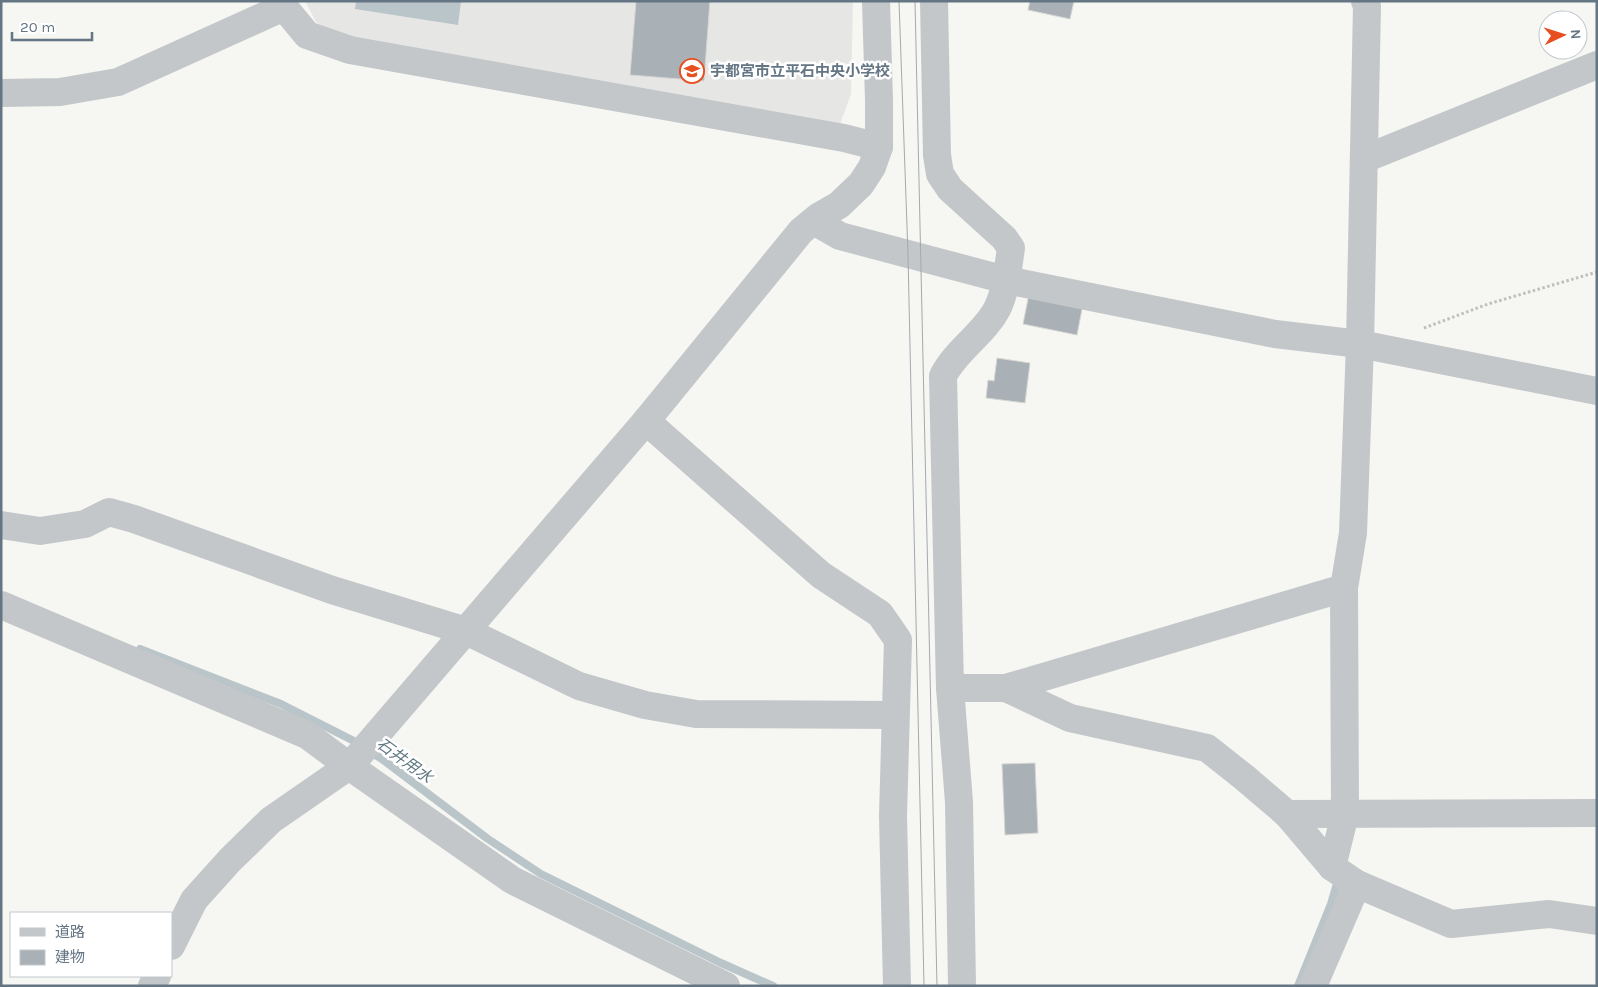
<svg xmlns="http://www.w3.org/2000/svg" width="1598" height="987" font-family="Karla,'Noto Sans JP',sans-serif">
<rect width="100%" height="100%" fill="#f6f6f2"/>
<!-- built -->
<path fill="#e6e7e5" d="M305 1H853L851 94 840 124 344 39 316 22Z"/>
<!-- water -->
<path fill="#bac5c9" d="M356 1H461L458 25 355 9Z"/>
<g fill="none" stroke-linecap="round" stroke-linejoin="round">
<!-- stream -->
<g stroke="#bac5c9" stroke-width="8">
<path d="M140 649 281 704 352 740 382 759 488 839 541 874 721 963 773 986"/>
<path d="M1298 986 1331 904 1339 877"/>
</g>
</g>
<!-- building -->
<g fill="#a9b1b6" stroke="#d7d7d4">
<path d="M636 1H710L704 81 630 75Z"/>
<path d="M1030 1H1074L1070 19 1028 10Z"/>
<path d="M1029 294 1083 304 1077 335 1023 324Z"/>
<path d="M997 358 1030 363 1025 403 986 398 988 380 994 381Z"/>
<path d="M1035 763 1038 833 1005 835 1002 764Z"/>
</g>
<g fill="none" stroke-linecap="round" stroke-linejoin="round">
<!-- path -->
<path stroke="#bdbfc1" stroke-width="3" stroke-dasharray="2.5 2.5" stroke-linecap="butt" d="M1424 328 1488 304 1597 272"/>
<!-- minor -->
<g stroke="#c3c7ca" stroke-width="28">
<path d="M281 1 284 7 307 35 350 50 844 138 879 147"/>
<path d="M934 1 937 155 940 174 950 189 1004 238 1011 248C1008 268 1006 291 997 309 984 334 956 350 943 376L950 688 959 802 962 986"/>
<path d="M1 93 60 92 118 82 284 7"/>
<path d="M1364 159 1597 65"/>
<path d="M814 221 840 236 1006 280 1275 334 1360 344 1597 391"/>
<path d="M646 421 821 575 880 614 898 640 893 816 897 986"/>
<path d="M1 525 40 531 85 524 109 512 134 519 332 590 466 631 579 686 645 705 696 714 895 715"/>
<path d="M1 605 307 735 349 766 512 880 726 986"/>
<path d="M950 688H1006L1344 588"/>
<path d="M1006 688 1070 718 1207 748 1245 778 1287 814 1597 813"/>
<path d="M1287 814 1332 867 1357 884 1451 924 1549 914 1597 921"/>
<path d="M1332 867 1345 814 1344 588 1353 533 1360 344 1367 6 1365 1"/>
<path d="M171 946 194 900 230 860 271 820 349 766 353 762 646 421 801 231 818 217 839 205 861 184 872 167 879 147V100L876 1"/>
<path d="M152 986 157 976"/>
<path d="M1313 986 1357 884"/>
</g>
<!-- tram -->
<g stroke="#a3a9af" stroke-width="1">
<path d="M899 1 908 255 924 986"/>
<path d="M915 1 937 986"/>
</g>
</g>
<!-- icons -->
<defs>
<symbol id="school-ring" viewBox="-11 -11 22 22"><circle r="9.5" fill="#fff" stroke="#e74e20" stroke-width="1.5"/><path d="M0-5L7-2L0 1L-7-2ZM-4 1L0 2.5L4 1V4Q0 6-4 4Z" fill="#e74e20"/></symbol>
</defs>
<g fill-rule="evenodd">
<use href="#school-ring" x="678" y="57" width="28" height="28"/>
</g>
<g text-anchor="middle" stroke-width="5" stroke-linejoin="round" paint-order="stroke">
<!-- poi labels -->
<g font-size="15" font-weight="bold" fill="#647584" stroke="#fff" text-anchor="start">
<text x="710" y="76">宇都宮市立平石中央小学校</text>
</g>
<!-- water labels -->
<g font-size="16" font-style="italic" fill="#5f7780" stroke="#fff">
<text transform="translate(405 760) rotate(36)" y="6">石井用水</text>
</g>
</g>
<!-- border -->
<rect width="1598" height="987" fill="none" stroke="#647584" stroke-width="5"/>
<!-- legend -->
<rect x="10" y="912" width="162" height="65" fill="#ffffff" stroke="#c1c8ce"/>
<rect x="20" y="928" width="25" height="8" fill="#c3c7ca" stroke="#c1c8ce"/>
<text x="55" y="937" font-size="15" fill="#647584">道路</text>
<rect x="20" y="950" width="25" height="15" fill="#a9b1b6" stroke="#c1c8ce"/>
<text x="55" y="962" font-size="15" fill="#647584">建物</text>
<!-- north arrow -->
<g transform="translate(1563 35) rotate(86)"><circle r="24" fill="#ffffff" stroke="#c1c8ce"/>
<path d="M0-4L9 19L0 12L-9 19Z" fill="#e74e20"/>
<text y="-8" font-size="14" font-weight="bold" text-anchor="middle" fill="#647584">N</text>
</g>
<!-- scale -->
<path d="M12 32v8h80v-8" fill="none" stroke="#647584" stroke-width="2.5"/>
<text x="20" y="32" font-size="15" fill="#647584" stroke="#ffffff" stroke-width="4" paint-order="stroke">20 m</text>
</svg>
